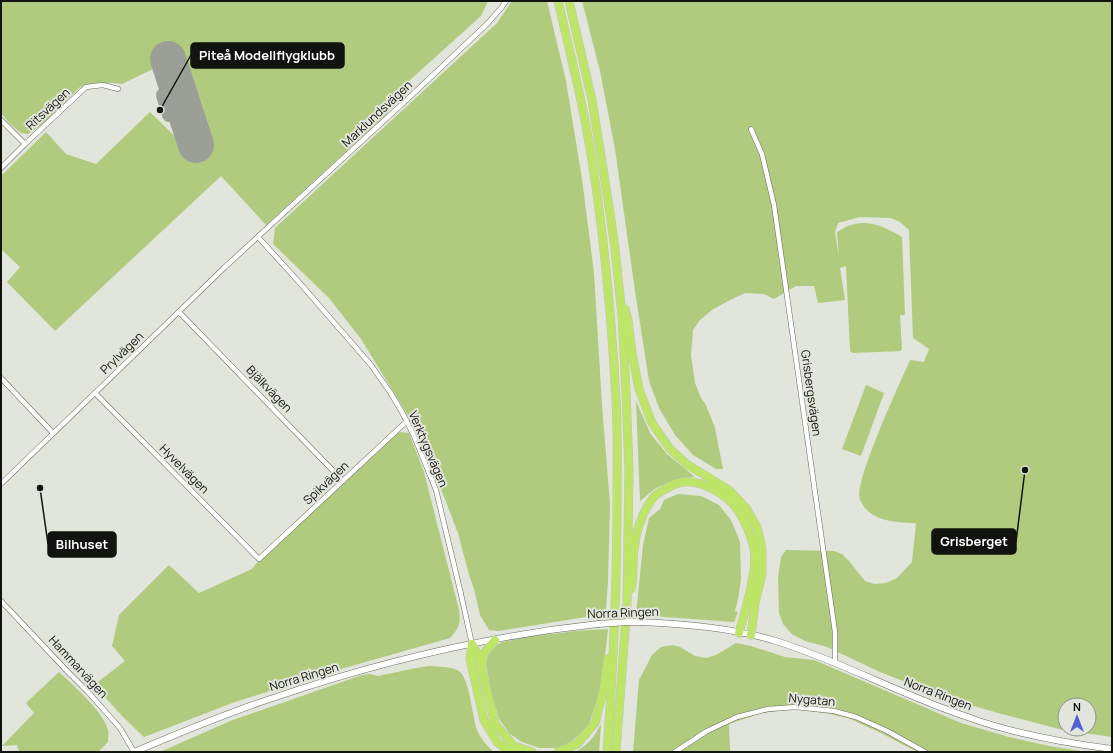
<svg xmlns="http://www.w3.org/2000/svg" width="1113" height="753" font-family="Manrope,sans-serif">
<rect width="100%" height="100%" fill="#e1e5db"/>
<!-- green -->
<g fill="#b0cb7d" fill-rule="evenodd">
<path d="M1 1H488L481 16 390 98 378 108 388 113 266 225 221 176 55 331 7 282 20 267 1 249V176L46 132 66 154 96 164 150 112 193 154 206 141 174 53 171 52 164 57 157 67 122 84 113 83H94L80 87 42 125 28 134 21 133 11 125 1 113Z"/>
<path d="M512 1H547L566 81 582 179 594 273 602 405 610 504 608 581 606 609 592 616 498 631 489 630 480 615 474 589 469 575 458 533 426 450 409 417 361 339 329 298 273 244 275 228 497 23Z"/>
<path d="M582 1H1112V737L1063 730 998 713 949 699 880 672 827 647 805 641 792 634 783 624 779 613 778 577 781 557 786 550 834 551 842 554 849 561 865 581 874 584 886 583 897 578 912 562 916 523C896 523 869 521 860 500 853 483 901 381 910 360L924 362 929 349 913 338 909 230 900 222 891 218 860 217 838 223 835 232 839 257 837 232C841 230 845 227 848 226 868 218 885 227 902 237L905 315H900L902 349 901 351 853 353 850 351 846 266 840 268 845 300 818 303 814 286H796L774 299 764 294 745 293 730 300 712 310 700 320 693 330 691 355 695 383 701 398 706 405 715 428 723 469H716L693 455 675 435 659 408 649 381 635 291 615 149 600 71ZM1065 705H1089V729H1065Z"/>
<path d="M866 385 884 393 861 456 842 449Z"/>
<path d="M636 401 650 433 667 454 695 477 681 478 656 488 640 501Z"/>
<path d="M397 432 409 433 424 472 459 610C461 624 459 628 450 638L327 673 235 702 144 737 123 717 94 685 125 661 112 646 119 615 169 565 199 593 252 569 255 565Z"/>
<path d="M678 494 701 496 719 505 731 520 740 542 741 579 738 599 735 611 738 612 734 622 636 615 643 545 649 518 660 509 664 500Z"/>
<path d="M608 629 603 674 599 694 588 727 572 741 558 748H539L522 742 510 734 499 719 491 692 486 665 488 653 492 648 502 642 530 637 575 631Z"/>
<path d="M736 643 751 646 785 657 814 660 961 723 1009 737 1049 746 1087 752H917L879 732 848 718 825 713 802 710H787L762 713 729 724 730 752H633L639 680 652 655 661 647 673 645 680 647 695 656 706 658 716 655Z"/>
<path d="M429 666C437 667 449 666 457 670 470 675 472 717 477 730 481 739 487 746 494 752H160L230 721 362 675 369 674 378 676 416 668Z"/>
<path d="M59 672C72 684 104 712 108 730 109 733 108 738 108 742L98 752H19L17 745 2 746 34 713 26 703Z"/>
<path d="M601 724 599 752H576C589 743 594 738 601 724Z"/>
</g>
<g fill="none" stroke-linecap="round" stroke-linejoin="round">
<!-- taxiway -->
<g stroke="#9c9f97" stroke-width="14">
<path d="M163 95 169 115"/>
<path d="M166 104 181 99"/>
</g>
<!-- runway -->
<path stroke="#9c9f97" stroke-width="36" d="M168 59 196 145"/>
<defs>
<g id="minor">
<path d="M1 120 25 144"/>
<path d="M751 129 762 154 774 205 835 632V663"/>
<path d="M1 168 25 144 86 87 103 85 118 89"/>
<path d="M258 237 298 281 371 365 390 392 402 412 414 436 436 490 460 590 472 644"/>
<path d="M179 312 343 481"/>
<path d="M1 378 53 433"/>
<path d="M95 393 259 559 407 421"/>
<path d="M1 484 225 267 414 93 487 24 502 7 506 1"/>
<path d="M1 601 68 672 88 692 120 728 134 752"/>
<path d="M675 752 707 731 737 717 768 709 796 707 834 711 856 717 887 731 925 752"/>
</g>
<g id="secondary">
<path d="M641 622C687 624 732 628 776 641 827 657 875 681 925 701 941 708 959 714 976 720 1020 735 1066 743 1112 749"/>
<path d="M134 752C179 733 224 714 270 699 375 663 487 636 598 624"/>
</g>
<g id="motorway">
<path d="M558 1C568 44 579 87 587 131 603 219 611 309 616 399 618 434 617 470 617 505 617 588 613 670 607 752"/>
<path d="M569 1 592 100 610 213 615 249 622 315 626 391 629 470 627 604 616 752"/>
<path d="M625 309 628 320 632 353 639 389 652 423 670 449 688 465 729 490 746 508 757 527 762 548V574L755 603 751 635"/>
<path d="M631 589C634 577 632 563 634 550 635 541 638 526 642 518 643 513 652 498 656 495 658 493 661 492 664 490 670 486 676 483 683 482 705 480 731 497 741 515 747 526 752 538 754 549 758 571 745 610 739 633"/>
<path d="M472 644 478 655 495 724 514 746 532 752"/>
<path d="M472 644 470 659 484 720 497 742 510 752"/>
<path d="M482 664C483 648 488 651 495 640"/>
<path d="M558 752 577 744 595 723 604 688 608 659"/>
</g>
</defs>
<!-- minor casing -->
<use href="#minor" stroke="#676a62" stroke-width="5.5"/>
<!-- secondary casing -->
<use href="#secondary" stroke="#676a62" stroke-width="7"/>
<!-- motorway casing -->
<use href="#motorway" stroke="#c1c2c1" stroke-width="9"/>
<!-- minor -->
<use href="#minor" stroke="#fff" stroke-width="4.5"/>
<!-- secondary -->
<use href="#secondary" stroke="#fff" stroke-width="6"/>
<!-- motorway -->
<use href="#motorway" stroke="#bee568" stroke-width="8"/>
<defs>
<path id="secondary-bridge" d="M598 624 628 622H641"/>
</defs>
<!-- secondary-bridge casing -->
<use href="#secondary-bridge" stroke="#676a62" stroke-width="7" stroke-linecap="butt"/>
<!-- secondary-bridge -->
<use href="#secondary-bridge" stroke="#fff" stroke-width="6"/>
</g>
<g text-anchor="middle" stroke-width="4" stroke-linejoin="round" paint-order="stroke">
<!-- street labels -->
<g font-size="12" fill="#11130f" stroke="#e1e5db">
<text transform="translate(48 109) rotate(-43)" y="4">Ritsvägen</text>
<text transform="translate(377 114) rotate(-43)" y="4">Marklundsvägen</text>
<text transform="translate(122 353) rotate(-44)" y="4">Prylvägen</text>
<text transform="translate(269 389) rotate(46)" y="4">Bjälkvägen</text>
<text transform="translate(811 393) rotate(82)" y="4">Grisbergsvägen</text>
<text transform="translate(428 449) rotate(67)" y="4">Verktygsvägen</text>
<text transform="translate(184 469) rotate(45)" y="4">Hyvelvägen</text>
<text transform="translate(326 483) rotate(-43)" y="4">Spikvägen</text>
<text transform="translate(623 613) rotate(-2)" y="4">Norra Ringen</text>
<text transform="translate(78 667) rotate(47)" y="4">Hammarvägen</text>
<text transform="translate(304 677) rotate(-17)" y="4">Norra Ringen</text>
<text transform="translate(938 694) rotate(21)" y="4">Norra Ringen</text>
<text transform="translate(812 700) rotate(5)" y="4">Nygatan</text>
</g>
</g>
<!-- callouts -->
<path fill="none" stroke="#11130f" stroke-width="1.5" d="M160 110L191 55M1025 470L1016 542M40 488L48 544"/>
<g fill="#11130f" stroke="#e1e5db" stroke-width="1.5">
<circle cx="160" cy="110" r="4"/>
<circle cx="1025" cy="470" r="4"/>
<circle cx="40" cy="488" r="4"/>
</g>
<g fill="#11130f" stroke="#11130f" stroke-width="1.5">
<rect x="191" y="43" width="153" height="25" rx="4"/>
<rect x="932" y="529" width="84" height="25" rx="4"/>
<rect x="48" y="532" width="68" height="25" rx="4"/>
</g>
<g font-size="13" text-anchor="middle" font-weight="bold" fill="#fff">
<text x="267" y="60">Piteå Modellflygklubb</text>
<text x="974" y="546">Grisberget</text>
<text x="82" y="549">Bilhuset</text>
</g>
<!-- border -->
<rect width="1113" height="753" fill="none" stroke="#11130f" stroke-width="4"/>
<!-- north arrow -->
<g transform="translate(1077 717)"><circle r="19" fill="#e1e5db" stroke="#8e9189"/>
<path d="M0-3L7 15L0 10L-7 15Z" fill="#515ed4"/>
<text y="-6" font-size="11" font-weight="bold" text-anchor="middle" fill="#11130f">N</text>
</g>
</svg>
